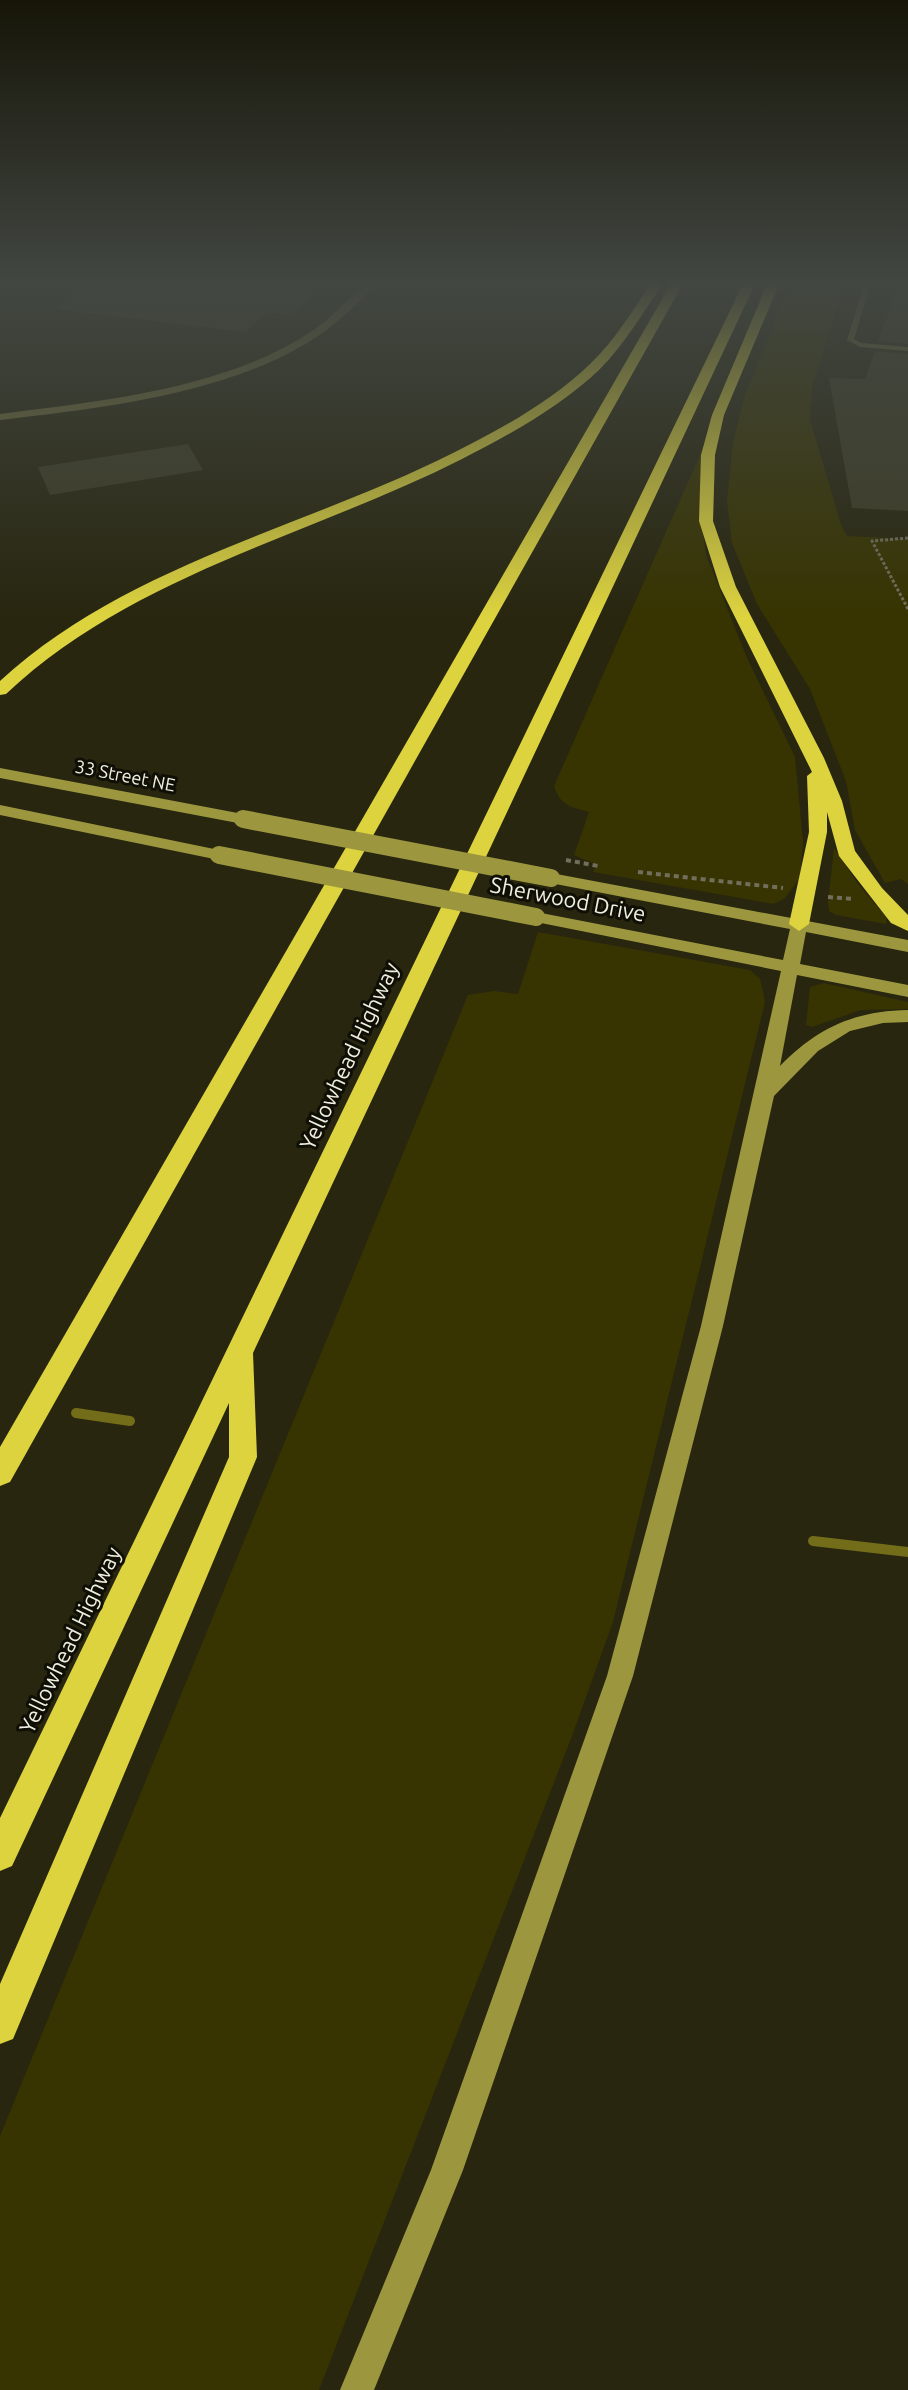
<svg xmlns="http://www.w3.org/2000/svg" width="908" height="2390" font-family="Ubuntu,sans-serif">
<rect width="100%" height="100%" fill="#28260f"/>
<!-- green -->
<g fill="#373401">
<path d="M791 282H845L812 388 810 419 841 525 847 536 908 539V884L901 879 885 883 855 830 846 781 810 689 757 604 732 543 727 501 733 442 745 395Z"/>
<path d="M707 439 701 520 706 555 747 658 795 757 803 842 800 878 785 898 774 904 593 872 597 865 574 855 589 812C570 807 560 805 554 786Z"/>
<path d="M834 848 858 884 887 918 886 924 836 915 829 911 828 903Z"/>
<path d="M538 932 750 970 760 979 765 1002 613 1622 572 1736 319 2390H0V2136L468 995 494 991 518 994Z"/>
<path d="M824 983 908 1002V1009L861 1010 812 1027 806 1025 810 987Z"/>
</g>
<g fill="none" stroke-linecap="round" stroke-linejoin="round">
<!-- stream -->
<g stroke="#736d19" stroke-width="10">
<path d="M76 1413 130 1421"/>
<path d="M813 1541 908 1552"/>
</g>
</g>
<!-- building -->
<g fill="#3d3c24">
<path d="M91 282H292L322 285 292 315 266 312 245 332 55 309Z"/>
<path d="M900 282H908V344L878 341Z"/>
<path d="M875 351 908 354V511L852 508 829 378 865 379Z"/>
<path d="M188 444 203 470 50 495 38 467Z"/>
</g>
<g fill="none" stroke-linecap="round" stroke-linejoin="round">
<!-- path-far1 -->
<path stroke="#716f5c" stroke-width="3" stroke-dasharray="3 2" stroke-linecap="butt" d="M908 538 872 541 908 609"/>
<!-- path -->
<g stroke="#716f5c" stroke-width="4" stroke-dasharray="5 4" stroke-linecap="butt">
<path d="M638 872 783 888"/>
<path d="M828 897 854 899"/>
</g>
<!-- service -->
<path fill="#716e3a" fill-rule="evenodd" d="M865 282H871L854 339 861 343 908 347V351L860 347 847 340Z"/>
<!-- minor -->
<path fill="#716e3a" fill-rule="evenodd" d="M368 282H378C360 301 340 321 318 336 231 394 103 408 0 420V414C101 401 226 389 312 331 333 317 349 298 368 282Z"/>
<!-- secondary -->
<g fill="#9c973f" fill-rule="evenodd">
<path d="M0 768 243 814 251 819 243 824 0 778Z"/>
<path d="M0 805 219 850 227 855 219 860 0 815Z"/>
<path d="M551 873 908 940V952L806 932 800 964 908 985V997L797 975 780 1066C817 1028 854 1011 908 1010V1022L883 1023 850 1031 818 1051 774 1096 723 1326 633 1676 463 2170 374 2390H340L431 2170 607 1676 701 1326 781 971 536 922 528 917 536 912 783 960 790 929 545 882 543 878Z"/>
</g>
<!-- motorway -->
<g fill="#ddd33f" fill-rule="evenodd">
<path d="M652 282H664C643 312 625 344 599 370 560 407 509 435 462 459 310 536 133 574 6 694L0 695V681C126 565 304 528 453 453 501 429 552 401 590 364 615 340 633 310 652 282Z"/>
<path d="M672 282H684L10 1482 0 1486V1447Z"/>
<path d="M744 282H756L253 1353 257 1457 13 2039 0 2044V1984L229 1457V1403L12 1866 0 1871V1818Z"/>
<path d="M768 282H780L724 415 715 455 713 521 736 587 824 758 842 801 855 851 882 888 908 915V931L891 923 839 856 827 812V832L809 924 799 931 789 924 809 832 807 776 812 772 720 587 699 521 701 455 712 415Z"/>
</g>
<!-- path-bridge -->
<path stroke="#716f5c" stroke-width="4" stroke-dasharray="5 4" stroke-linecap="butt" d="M566 860 598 866"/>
<!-- secondary-bridge -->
<g stroke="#9c973f" stroke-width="18">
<path d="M243 819 551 878"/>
<path d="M219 855 536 917"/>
</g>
</g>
<!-- sky -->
<linearGradient id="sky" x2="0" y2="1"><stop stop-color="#161508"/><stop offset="0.46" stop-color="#424742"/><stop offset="1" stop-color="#424742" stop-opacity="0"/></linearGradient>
<rect width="908" height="617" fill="url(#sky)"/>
<g text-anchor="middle" stroke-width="6" stroke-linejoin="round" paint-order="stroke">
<!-- far-street labels -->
<g font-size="18" fill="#efefe1" stroke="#0f0f06">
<text transform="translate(125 776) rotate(11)" y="6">33 Street NE</text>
</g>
<!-- street labels -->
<g font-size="22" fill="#efefe1" stroke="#0f0f06">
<text transform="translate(568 899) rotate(11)" y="8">Sherwood Drive</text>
<text transform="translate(349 1056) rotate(-65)" y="8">Yellowhead Highway</text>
<text transform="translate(70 1640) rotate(-64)" y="8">Yellowhead Highway</text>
</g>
</g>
</svg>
